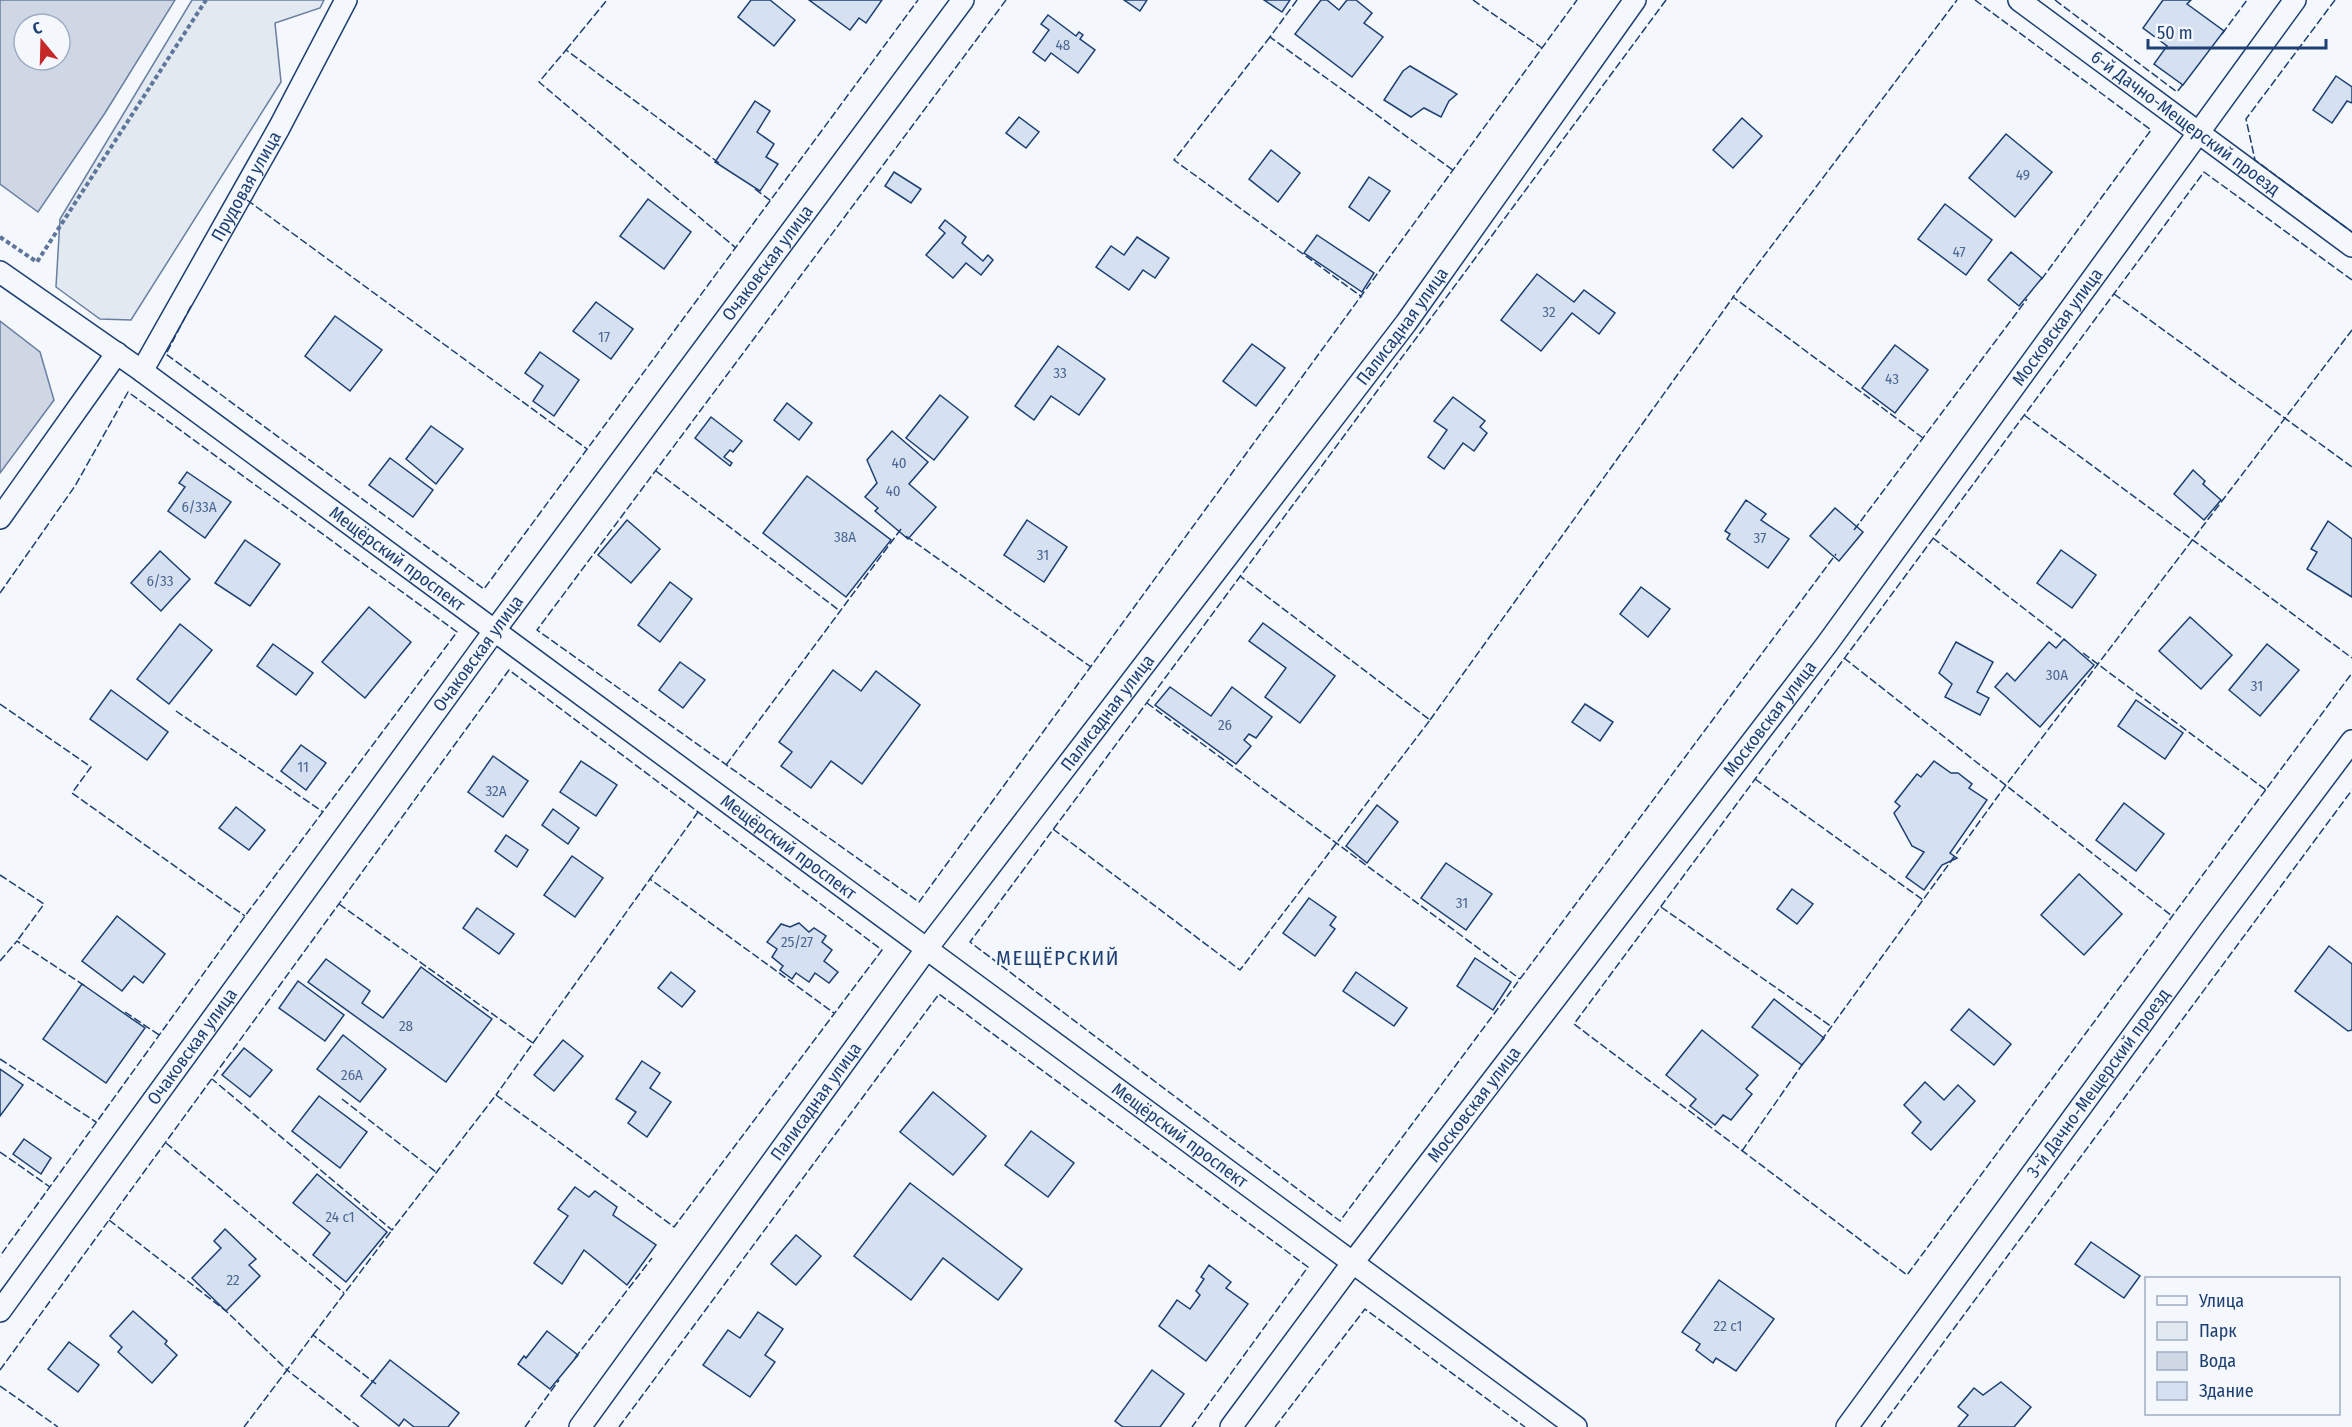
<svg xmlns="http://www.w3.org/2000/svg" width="2352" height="1427" font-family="'Fira Sans Condensed',sans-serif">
<rect width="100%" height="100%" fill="#f4f7fb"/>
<!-- green -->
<path fill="#e3e9f0" stroke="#687fa3" stroke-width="1.5" d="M192 0H324L320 8 275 23 281 82 131 320 100 319 56 287 60 219Z"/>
<!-- water -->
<g fill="#cfd7e4" stroke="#687fa3" stroke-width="1.5" fill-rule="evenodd">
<path d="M0 0H175L105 113 38 212 0 184ZM24 24H60V60H24Z"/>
<path d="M0 321 40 352 54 400 0 473Z"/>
</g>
<!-- building -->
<g fill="#d5e0f0" stroke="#1d3f73" stroke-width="1.5">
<path d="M751 0H770L795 20 774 46 738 17Z"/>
<path d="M809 0H882L866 23 859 18 850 30Z"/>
<path d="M1124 0H1147L1140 11Z"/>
<path d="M1264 0H1290L1282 12Z"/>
<path d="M1321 0H1327L1339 10 1347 0H1356L1372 13 1364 23 1383 37 1352 77 1295 34Z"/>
<path d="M2163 0H2191L2187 4 2224 31 2183 85 2154 64 2167 46 2143 28Z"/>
<path d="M1048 15 1076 36 1079 32 1083 35 1080 39 1095 50 1078 73 1051 53 1045 61 1033 52 1049 30 1041 24Z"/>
<path d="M1410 66 1457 94 1449 101 1441 117 1424 108 1411 117 1384 100 1403 71Z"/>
<path d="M2336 76 2352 87V103L2347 101 2332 123 2313 110Z"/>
<path d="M755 101 770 111 757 132 774 144 766 157 778 164 760 191 715 162Z"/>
<path d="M1019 117 1039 132 1026 148 1006 133Z"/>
<path d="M1742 118 1762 136 1733 168 1713 150Z"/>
<path d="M2006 134 2052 172 2015 217 1969 178Z"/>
<path d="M1271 150 1300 173 1278 202 1249 179Z"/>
<path d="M894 172 921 189 911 203 885 186Z"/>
<path d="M1369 177 1390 191 1369 221 1349 207Z"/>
<path d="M648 199 691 232 664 269 620 236Z"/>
<path d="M1945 204 1992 240 1966 275 1918 239Z"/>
<path d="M945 220 966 237 962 243 983 261 988 255 993 260 981 275 966 263 953 278 926 255 945 233 939 228Z"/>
<path d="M1317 235 1374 273 1362 292 1304 253Z"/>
<path d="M1137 237 1169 258 1155 278 1143 270 1129 290 1096 267 1111 246 1124 255Z"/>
<path d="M2011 252 2042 278 2019 306 1988 280Z"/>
<path d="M1537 274 1574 302 1584 290 1615 313 1599 334 1572 313 1541 351 1501 320Z"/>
<path d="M596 302 633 329 611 359 573 331Z"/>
<path d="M335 316 382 350 350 391 305 356Z"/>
<path d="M1252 344 1285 368 1256 406 1223 381Z"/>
<path d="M1895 345 1928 370 1895 413 1862 388Z"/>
<path d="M1058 346 1105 379 1079 415 1051 396 1034 420 1015 406Z"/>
<path d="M540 352 579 380 554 416 533 401 543 386 525 373Z"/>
<path d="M940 395 968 417 934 460 906 438Z"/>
<path d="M1453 397 1485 421 1480 427 1487 433 1474 451 1463 443 1444 469 1428 457 1447 430 1434 421Z"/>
<path d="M787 403 812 423 799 440 774 420Z"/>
<path d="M711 417 742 441 733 452 730 450 724 457 732 463 730 466 695 438Z"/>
<path d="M431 426 463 449 436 484 406 459Z"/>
<path d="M892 431 928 462 909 484 936 507 908 539 875 511 878 508 865 497 877 483 867 460Z"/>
<path d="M390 458 433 490 413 517 369 485Z"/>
<path d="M2193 470 2205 481 2203 484 2221 500 2204 520 2174 494Z"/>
<path d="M187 472 231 502 205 538 168 511 185 487 179 483Z"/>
<path d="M807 476 891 540 846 597 763 533Z"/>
<path d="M1746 500 1766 514 1761 520 1789 539 1768 568 1727 539 1730 534 1725 531Z"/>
<path d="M1835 508 1863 532 1839 561 1810 536Z"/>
<path d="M627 520 660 549 631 583 598 555Z"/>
<path d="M1027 520 1067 547 1044 582 1004 555Z"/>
<path d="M2328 521 2352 539V597L2307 569 2317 552 2311 549Z"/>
<path d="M245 540 280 564 250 606 215 583Z"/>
<path d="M2061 550 2096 575 2072 608 2037 583Z"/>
<path d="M160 551 190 579 161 611 131 583Z"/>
<path d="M670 582 692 599 660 642 638 625Z"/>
<path d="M1641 587 1670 609 1648 637 1620 614Z"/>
<path d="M369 607 411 642 365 698 322 662Z"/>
<path d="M2190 617 2232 655 2201 689 2159 651Z"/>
<path d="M1263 623 1335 676 1300 723 1265 697 1286 668 1249 641Z"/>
<path d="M180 624 212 650 169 704 137 679Z"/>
<path d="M2064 639 2094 665 2040 727 1995 687 2007 673 2015 681 2049 642 2056 648Z"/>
<path d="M1956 642 1993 662 1977 692 1989 698 1980 715 1945 697 1952 684 1939 673Z"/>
<path d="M273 644 313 673 296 695 257 666Z"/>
<path d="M2267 644 2299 670 2260 716 2229 690Z"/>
<path d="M680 662 705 680 683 708 659 690Z"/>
<path d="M833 670 861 691 876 671 920 705 862 784 831 761 811 788 781 766 792 752 779 742Z"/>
<path d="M1170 687 1211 716 1232 687 1272 717 1256 738 1249 734 1244 740 1251 746 1236 764 1155 705Z"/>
<path d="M111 690 168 732 147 760 90 719Z"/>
<path d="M2136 700 2183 733 2165 759 2118 726Z"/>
<path d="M1585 704 1613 722 1600 741 1572 722Z"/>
<path d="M301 745 326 763 306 790 281 771Z"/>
<path d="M493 756 528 781 503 817 468 792Z"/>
<path d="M581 761 617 785 596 816 560 792Z"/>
<path d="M1934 761 1951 773H1958L1972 784 1969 788 1987 800 1950 853 1957 858 1942 865 1924 890 1906 877 1924 852 1912 846 1894 813 1900 806 1895 802 1917 774 1921 777Z"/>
<path d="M2124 803 2164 834 2136 871 2096 840Z"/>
<path d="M1377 805 1398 822 1367 863 1346 846Z"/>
<path d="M236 807 265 830 249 850 219 828Z"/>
<path d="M553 809 579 828 568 844 542 825Z"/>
<path d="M506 835 528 850 517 867 495 851Z"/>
<path d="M572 856 603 878 575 917 544 895Z"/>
<path d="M1446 863 1492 894 1466 930 1421 898Z"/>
<path d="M2079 874 2122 914 2084 955 2041 915Z"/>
<path d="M1792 889 1813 904 1797 924 1777 909Z"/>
<path d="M1309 898 1336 917 1330 925 1335 929 1315 956 1283 933Z"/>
<path d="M477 908 514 934 499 954 463 928Z"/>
<path d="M117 916 165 954 143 983 134 976 122 991 82 961Z"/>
<path d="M799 923 809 932 814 928 826 936 822 942 832 950 824 961 838 972 829 983 815 973 809 982 796 973 792 979 780 970 783 966 772 957 777 949 767 942 781 924 790 927Z"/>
<path d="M2329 946 2352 964V1030L2348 1031 2295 991Z"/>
<path d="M1475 958 1511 982 1493 1010 1457 986Z"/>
<path d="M326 959 370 991 362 1003 383 1018 421 967 492 1019 446 1082 308 982Z"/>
<path d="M671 972 695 991 682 1007 658 988Z"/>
<path d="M1356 972 1407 1008 1394 1026 1343 991Z"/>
<path d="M298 981 344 1015 325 1041 279 1008Z"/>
<path d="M82 984 145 1028 106 1083 43 1039Z"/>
<path d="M1774 999 1824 1038 1802 1065 1752 1027Z"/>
<path d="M1969 1009 2011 1044 1994 1065 1951 1030Z"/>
<path d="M1702 1030 1758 1075 1746 1089 1752 1094 1731 1120 1723 1115 1715 1125 1690 1106 1696 1099 1666 1075Z"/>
<path d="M343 1035 386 1069 360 1102 317 1069Z"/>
<path d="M563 1040 583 1056 554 1091 534 1075Z"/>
<path d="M244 1048 272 1070 250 1097 222 1075Z"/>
<path d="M642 1061 660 1073 650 1088 671 1102 647 1137 628 1123 636 1112 616 1099Z"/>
<path d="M0 1069 23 1085 0 1116Z"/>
<path d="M1925 1082 1944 1100 1958 1085 1975 1101 1931 1150 1912 1133 1921 1122 1904 1105Z"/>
<path d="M933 1092 986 1136 953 1175 900 1132Z"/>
<path d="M319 1096 367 1132 340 1168 292 1131Z"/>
<path d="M1031 1131 1074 1163 1048 1197 1005 1165Z"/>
<path d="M24 1139 51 1158 41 1174 13 1154Z"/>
<path d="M317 1174 387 1232 346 1282 313 1255 330 1233 293 1203Z"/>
<path d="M910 1183 1022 1269 998 1300 943 1258 911 1300 854 1256Z"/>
<path d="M575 1187 589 1197 595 1191 617 1207 613 1215 656 1245 627 1285 584 1250 562 1284 534 1263 568 1216 558 1209Z"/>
<path d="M225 1229 256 1259 249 1265 260 1276 226 1311 192 1278 221 1248 214 1241Z"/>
<path d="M796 1235 821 1256 796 1285 771 1264Z"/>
<path d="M2091 1242 2140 1276 2124 1298 2075 1264Z"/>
<path d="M1209 1265 1231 1282 1226 1288 1248 1304 1206 1361 1159 1326 1177 1300 1190 1309 1200 1295 1196 1291 1204 1279 1201 1277Z"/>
<path d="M1719 1280 1774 1319 1736 1371 1716 1358 1713 1363 1696 1350 1700 1344 1682 1332Z"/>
<path d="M133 1311 167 1341 165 1344 177 1355 152 1383 118 1352 122 1347 110 1336Z"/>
<path d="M758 1312 783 1329 765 1355 775 1362 750 1397 703 1365 728 1330 740 1338Z"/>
<path d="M547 1331 578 1355 550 1389 518 1364 524 1356 526 1358Z"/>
<path d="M69 1342 99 1365 78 1392 48 1369Z"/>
<path d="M390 1360 459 1413 448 1427H414L404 1419 399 1426 361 1396Z"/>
<path d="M1152 1370 1184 1394 1160 1427H1123L1115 1421Z"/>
<path d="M2001 1382 2031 1407 2014 1427H1958L1968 1415 1958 1407 1974 1388 1983 1395Z"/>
</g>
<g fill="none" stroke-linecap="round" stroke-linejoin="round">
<defs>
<g id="minor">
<path id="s1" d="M2019 0 2352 246"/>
<path id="s2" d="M0 272 142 371 1576 1427"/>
<path id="s3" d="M142 371 279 128 346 0"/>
<path d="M0 518 117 353"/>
<path id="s4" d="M0 1311 495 630 963 0"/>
<path id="s5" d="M580 1427 928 947 1406 323 1635 0"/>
<path id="s6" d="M1231 1427 1354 1261 1827 644 2295 0"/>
<path id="s7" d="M1847 1427 2208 933 2352 741"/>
</g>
</defs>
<!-- minor casing -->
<use href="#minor" stroke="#1d3f73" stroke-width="24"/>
<!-- path -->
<path stroke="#5e769c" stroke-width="4" stroke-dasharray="4.5 3" stroke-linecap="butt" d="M0 237 37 262 206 0"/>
<!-- minor -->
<use href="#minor" stroke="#f4f7fb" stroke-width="21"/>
<!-- fence -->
<g stroke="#1d3f73" stroke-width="1.5" stroke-dasharray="8 3" stroke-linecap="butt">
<path d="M1006 0 537 630 919 902 1577 0"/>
<path d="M1297 0 1270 37 1454 171"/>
<path d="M1473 0 1542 48"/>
<path d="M1666 0 970 942 1340 1221 1836 554"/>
<path d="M1975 0 2151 130 2041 280"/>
<path d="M2055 0 2177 92 2184 83"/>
<path d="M2335 0 2246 119 2255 160 2352 232"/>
<path d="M2222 34 2247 0"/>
<path d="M1270 37 1174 160 1362 297"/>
<path d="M566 50 607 0"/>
<path d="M719 163 566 50 539 82 736 248"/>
<path d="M755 189 771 201"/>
<path d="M247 200 587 449"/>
<path d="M2352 280 2204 172 1574 1024 1907 1275 2352 673"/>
<path d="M2114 294 2352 467"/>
<path d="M191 306 166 354 484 589 918 0"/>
<path d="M2024 415 2352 658"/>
<path d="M1923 438 1733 297 1957 0"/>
<path d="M656 471 840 611"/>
<path d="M1854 530 2027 299"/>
<path d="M906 536 1091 667"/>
<path d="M1933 538 2066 641"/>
<path d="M0 593 75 486 128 392 457 632 245 916 0 1256"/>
<path d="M2083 653 2266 790"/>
<path d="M1844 658 2172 916"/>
<path d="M1147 703 1520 979"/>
<path d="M0 704 91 767 72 793 245 916"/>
<path d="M176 711 323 812"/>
<path d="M1430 720 1734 296"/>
<path d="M726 765 901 529"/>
<path d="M1755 779 1923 900"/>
<path d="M698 812 650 879 834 1013"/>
<path d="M1053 829 1240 970 1430 720 1240 576"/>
<path d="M0 875 44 904 17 941"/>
<path d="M339 904 533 1043 496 1095"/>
<path d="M1661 907 1832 1027"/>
<path d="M0 961 17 941 85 986"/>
<path d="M125 1012 159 1035"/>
<path d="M1821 1041 2006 785 2352 330"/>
<path d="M533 1043 650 879"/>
<path d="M0 1059 96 1122"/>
<path d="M342 1099 436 1172"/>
<path d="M166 1143 344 1293"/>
<path d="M1742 1151 1804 1062"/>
<path d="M0 1152 50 1187"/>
<path d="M109 1220 226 1311 287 1370 244 1427"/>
<path d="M313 1335 392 1230"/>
<path d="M575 1358 652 1258"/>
<path d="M0 1370 509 670 882 950 674 1227 496 1095 392 1230 212 1079"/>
<path d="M0 1386 58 1427"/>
<path d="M359 1427 287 1370 313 1335 376 1384"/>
<path d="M525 1427 559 1380"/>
<path d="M619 1427 939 994 1308 1267 1192 1427"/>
<path d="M1275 1427 1365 1309 1525 1427"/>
<path d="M1881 1427 2352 790"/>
</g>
</g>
<g text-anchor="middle" stroke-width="4.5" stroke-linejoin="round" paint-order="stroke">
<!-- number labels -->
<g font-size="15" fill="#4b6792">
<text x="1063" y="50">48</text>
<text x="2023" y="180">49</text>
<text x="1959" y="257">47</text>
<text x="1549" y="317">32</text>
<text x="604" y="342">17</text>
<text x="1060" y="378">33</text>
<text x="1892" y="384">43</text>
<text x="899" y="468">40</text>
<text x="893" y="496">40</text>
<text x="199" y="512">6/33А</text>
<text x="845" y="542">38А</text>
<text x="1760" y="543">37</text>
<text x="1043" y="560">31</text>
<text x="160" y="586">6/33</text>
<text x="2057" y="680">30А</text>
<text x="2257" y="691">31</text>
<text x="1225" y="730">26</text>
<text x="303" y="772">11</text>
<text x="496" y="796">32А</text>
<text x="1462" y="908">31</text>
<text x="797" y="947">25/27</text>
<text x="406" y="1031">28</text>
<text x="352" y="1080">26А</text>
<text x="340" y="1222">24 с1</text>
<text x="233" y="1285">22</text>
<text x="1728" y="1331">22 с1</text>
</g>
<!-- street labels -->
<g font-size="18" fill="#1d3f73" stroke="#f4f7fb">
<text dy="6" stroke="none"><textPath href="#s1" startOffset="207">6-й Дачно-Мещерский проезд</textPath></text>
<text dy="6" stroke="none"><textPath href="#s3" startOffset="212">Прудовая улица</textPath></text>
<text dy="6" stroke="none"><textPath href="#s4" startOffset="1299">Очаковская улица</textPath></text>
<text dy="6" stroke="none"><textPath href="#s5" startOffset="1374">Палисадная улица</textPath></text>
<text dy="6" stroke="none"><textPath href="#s6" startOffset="1376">Московская улица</textPath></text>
<text dy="6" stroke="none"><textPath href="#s2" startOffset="490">Мещёрский проспект</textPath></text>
<text dy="6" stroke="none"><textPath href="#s4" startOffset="813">Очаковская улица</textPath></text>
<text dy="6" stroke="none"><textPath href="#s5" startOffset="888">Палисадная улица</textPath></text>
<text dy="6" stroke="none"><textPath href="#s6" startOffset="890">Московская улица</textPath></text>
<text dy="6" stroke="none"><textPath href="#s2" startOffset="976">Мещёрский проспект</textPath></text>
<text dy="6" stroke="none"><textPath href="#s4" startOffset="327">Очаковская улица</textPath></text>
<text dy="6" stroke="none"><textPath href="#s7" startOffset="426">3-й Дачно-Мещерский проезд</textPath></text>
<text dy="6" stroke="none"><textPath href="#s5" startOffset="402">Палисадная улица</textPath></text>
<text dy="6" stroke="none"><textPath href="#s6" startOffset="404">Московская улица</textPath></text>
<text dy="6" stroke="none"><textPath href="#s2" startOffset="1462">Мещёрский проспект</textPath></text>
</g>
<!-- quarter labels -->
<g font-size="21" letter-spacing="1.5" fill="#1d3f73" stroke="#f4f7fb">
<text x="1058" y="965">МЕЩЁРСКИЙ</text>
</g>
</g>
<!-- legend -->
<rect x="2145" y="1277" width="195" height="138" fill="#f4f7fb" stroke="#9eadc5" stroke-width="1.5"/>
<rect x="2157" y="1296" width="30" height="9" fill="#f4f7fb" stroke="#9eadc5" stroke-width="1.5"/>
<text x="2199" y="1307" font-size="18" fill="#1d3f73">Улица</text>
<rect x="2157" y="1322" width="30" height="18" fill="#e3e9f0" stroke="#9eadc5" stroke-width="1.5"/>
<text x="2199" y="1337" font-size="18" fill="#1d3f73">Парк</text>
<rect x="2157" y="1352" width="30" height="18" fill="#cfd7e4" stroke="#9eadc5" stroke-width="1.5"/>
<text x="2199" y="1367" font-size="18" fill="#1d3f73">Вода</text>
<rect x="2157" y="1382" width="30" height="18" fill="#d5e0f0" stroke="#9eadc5" stroke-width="1.5"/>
<text x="2199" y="1397" font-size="18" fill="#1d3f73">Здание</text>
<!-- north arrow -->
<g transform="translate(42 42) rotate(341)"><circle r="28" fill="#f4f7fb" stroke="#9eadc5" stroke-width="1.5"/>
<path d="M0-4.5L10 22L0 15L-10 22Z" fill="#c62828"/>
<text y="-9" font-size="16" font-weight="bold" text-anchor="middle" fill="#1d3f73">С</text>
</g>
<!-- scale -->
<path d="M2148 39v9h178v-9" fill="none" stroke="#1d3f73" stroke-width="3"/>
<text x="2157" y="39" font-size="18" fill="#1d3f73" stroke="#f4f7fb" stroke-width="4.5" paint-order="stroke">50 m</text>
</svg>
